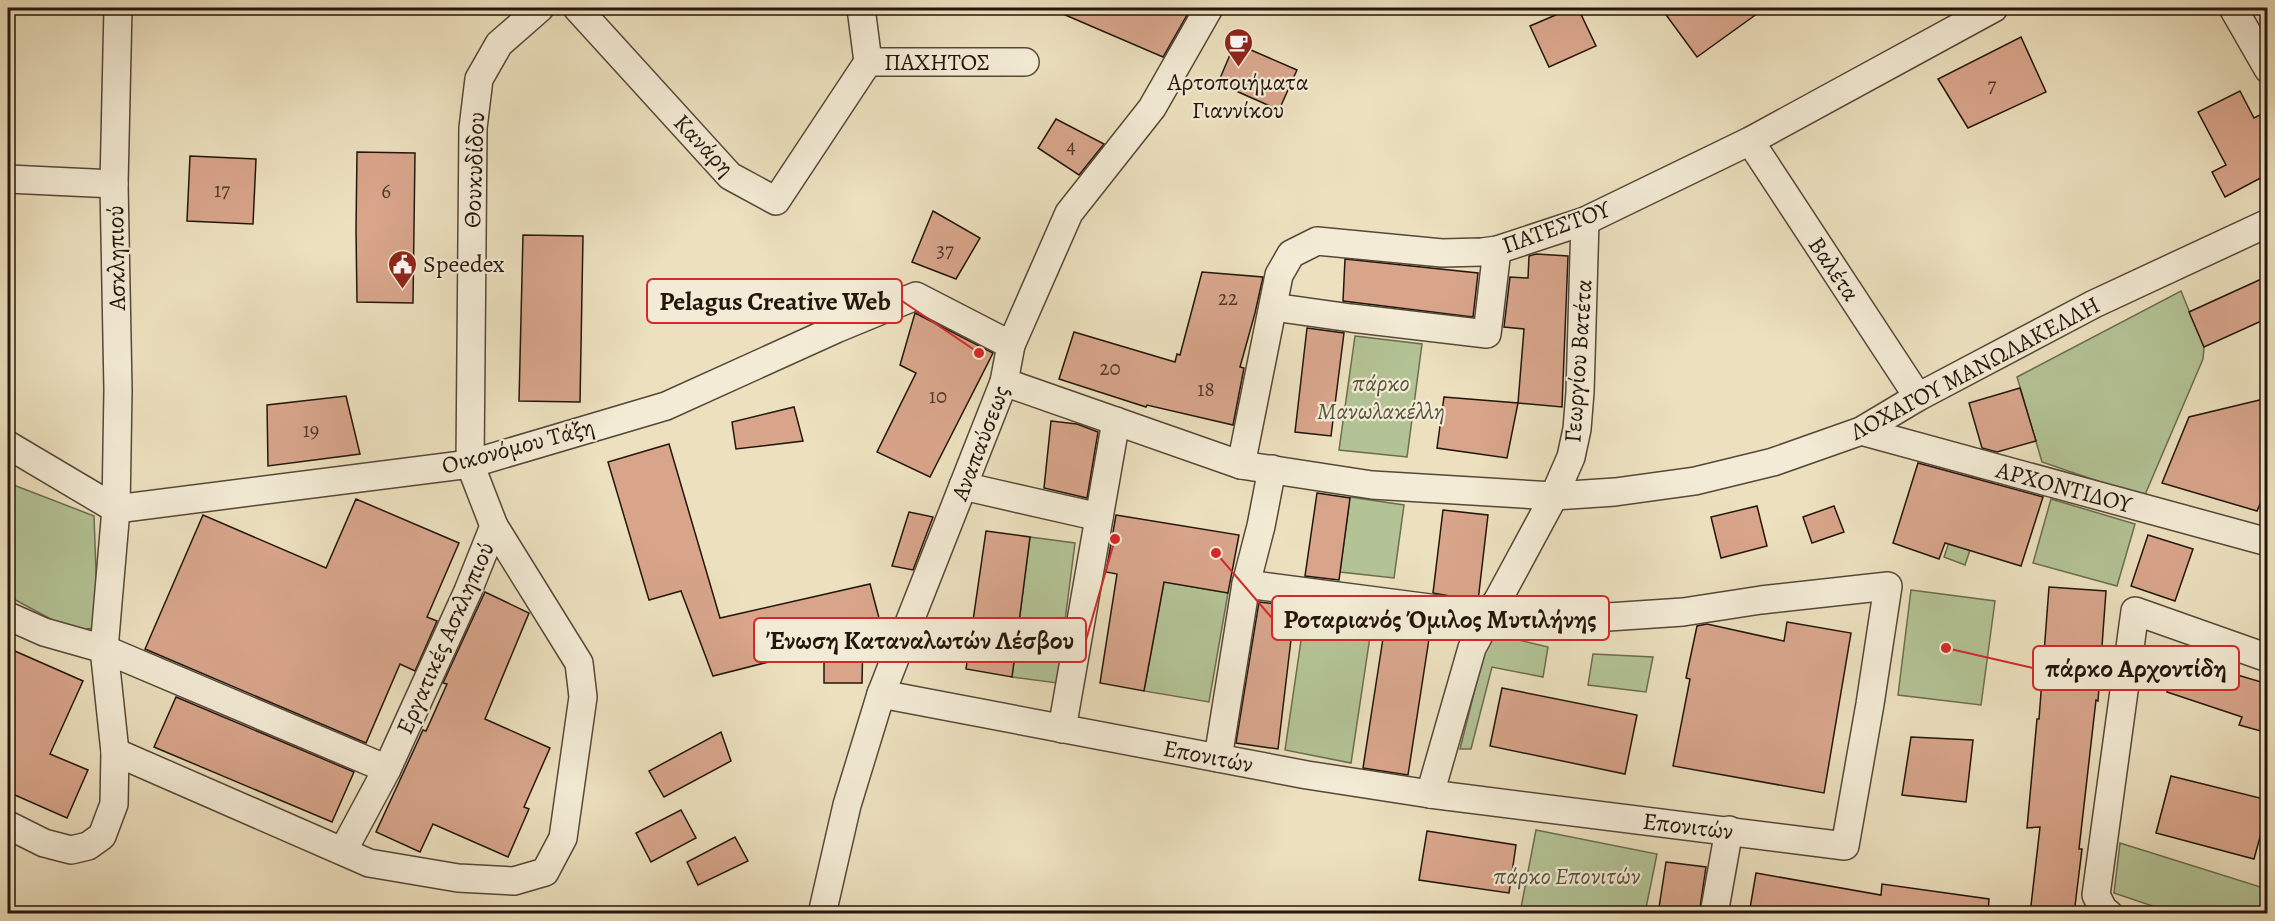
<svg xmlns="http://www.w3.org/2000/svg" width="2275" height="921" font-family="Alegreya,serif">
<rect width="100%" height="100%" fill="#ece0be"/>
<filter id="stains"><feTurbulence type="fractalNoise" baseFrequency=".00333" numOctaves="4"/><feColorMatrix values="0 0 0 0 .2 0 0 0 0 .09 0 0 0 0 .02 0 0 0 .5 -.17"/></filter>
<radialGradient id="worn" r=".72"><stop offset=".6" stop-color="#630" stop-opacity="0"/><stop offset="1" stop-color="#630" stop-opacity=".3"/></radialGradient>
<!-- green -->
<g fill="#b3c395" stroke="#6c6c50" stroke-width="1.5">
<path d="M2181 291 2204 347 2203 359 2144 497 2042 462 2017 377Z"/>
<path d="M1355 336 1422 344 1407 457 1339 450Z"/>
<path d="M1972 474 1993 481 1965 565 1944 557Z"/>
<path d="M11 484 94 516 98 628 71 630 8 596V492Z"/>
<path d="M1350 497 1404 505 1394 578 1340 572Z"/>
<path d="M2051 499 2135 524 2117 586 2033 563Z"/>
<path d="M1030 537 1075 543 1057 683 1012 677Z"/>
<path d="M1164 582 1228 593 1209 702 1144 691Z"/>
<path d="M1911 590 1995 601 1981 705 1898 695Z"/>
<path d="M1304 620 1371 630 1351 763 1285 750Z"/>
<path d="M1489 633 1548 647 1543 677 1492 667 1471 749H1460Z"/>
<path d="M1593 654 1653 657 1646 692 1588 685Z"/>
<path d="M1536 830 1657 854 1645 913H1520Z"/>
<path d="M2120 843 2267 889V893L2256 913H2173L2114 893Z"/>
</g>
<!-- building -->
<g fill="#d8a58b" stroke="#24160c" stroke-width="1.5">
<path d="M1049 8H1191L1163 57Z"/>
<path d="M1572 8H1578L1596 46 1549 67 1530 26Z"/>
<path d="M1661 8H1765L1697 57Z"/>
<path d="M2021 37 2046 92 1968 128 1938 79Z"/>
<path d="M1235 43 1297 70 1279 110 1218 83Z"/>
<path d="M2240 91 2254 118 2268 111V174L2225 197 2212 172 2226 165 2198 112Z"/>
<path d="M1056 119 1104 144 1079 175 1038 148Z"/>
<path d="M357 152 415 153 413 303 357 302 356 230Z"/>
<path d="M190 156 256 159 253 224 187 221Z"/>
<path d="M933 211 980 238 956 279 912 262Z"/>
<path d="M523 235 583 236 580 402 519 401Z"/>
<path d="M1536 254 1568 256 1562 407 1518 403 1524 329 1504 327 1510 277 1528 278 1529 256Z"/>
<path d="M1345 259 1478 273 1473 317 1343 301Z"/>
<path d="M1202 272 1263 277 1255 313 1240 367 1244 368 1233 425 1147 405 1146 407 1059 379 1074 332 1175 362 1177 354 1180 355Z"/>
<path d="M2268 276V318L2204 347 2189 312Z"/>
<path d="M915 313 993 353 930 477 877 452 916 373 900 365Z"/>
<path d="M1307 328 1344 333 1331 436 1295 432Z"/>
<path d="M2020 388 2036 441 1997 452 1982 448 1969 403Z"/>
<path d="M346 396 360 454 268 466 267 405Z"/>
<path d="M1444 397 1518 403 1507 458 1437 448Z"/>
<path d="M2268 398V486L2257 511 2162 483 2189 417Z"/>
<path d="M794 407 803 441 736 449 732 422Z"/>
<path d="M1051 421 1077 424 1098 432 1087 498 1044 488Z"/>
<path d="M669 444 720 618 870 584 883 633 863 638 862 683H824V648L713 676 681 591 649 600 608 462Z"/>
<path d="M1918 463 2043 497 2021 566 1945 543 1939 559 1893 543Z"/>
<path d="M1317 493 1350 498 1339 580 1305 576Z"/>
<path d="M356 499 459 543 427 617 437 621 415 671 400 664 366 743 145 649 203 515 326 568Z"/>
<path d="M1757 506 1767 546 1721 558 1711 517Z"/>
<path d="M1834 506 1844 532 1812 543 1803 517Z"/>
<path d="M1443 510 1488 515 1478 601 1433 593Z"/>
<path d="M909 512 933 517 913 570 892 566Z"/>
<path d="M1116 515 1239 535 1228 593 1164 582 1144 691 1100 683 1117 574 1106 572Z"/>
<path d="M986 531 1030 537 1012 677 966 669Z"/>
<path d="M2148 535 2193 549 2175 601 2131 586Z"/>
<path d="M2049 587 2106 591 2098 701 2096 700 2079 849H2082L2074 914H2030L2040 827 2027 828 2037 719H2039Z"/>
<path d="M485 592 529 613 485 719 550 748 524 807 529 809 508 857 433 824 420 852 376 832 423 730 426 731 447 684 443 683Z"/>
<path d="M1259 602 1295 606 1278 749 1236 743Z"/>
<path d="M1386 619 1431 626 1408 775 1363 768Z"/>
<path d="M1787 622 1851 633 1824 793 1673 766 1690 679 1686 678 1697 626 1707 624 1784 641Z"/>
<path d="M8 648 83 681 50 754 88 770 67 818 8 792Z"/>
<path d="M2182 649 2226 665 2224 671 2268 684V733L2239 725 2242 717 2167 692Z"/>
<path d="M1502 688 1637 715 1625 774 1490 746Z"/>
<path d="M176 697 354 772 332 822 154 747Z"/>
<path d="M721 732 731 761 664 797 649 771Z"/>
<path d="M1911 737 1973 740 1966 802 1902 795Z"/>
<path d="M2171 776 2268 800V808L2254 859 2156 833Z"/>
<path d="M681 810 696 838 651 862 636 833Z"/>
<path d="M1427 831 1516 845 1509 893 1419 880Z"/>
<path d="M735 837 748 861 698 885 687 862Z"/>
<path d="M1666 862 1706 867 1699 914H1658Z"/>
<path d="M1756 873 1881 895 1882 884 1989 899 1988 914H1749Z"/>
</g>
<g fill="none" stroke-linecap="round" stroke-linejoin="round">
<defs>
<g id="minor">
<path d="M577 8 730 176 776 201 868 62"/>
<path d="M861 8 868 62"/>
<path d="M2233 8 2268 69"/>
<path d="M868 62H1025"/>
<path d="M1750 141 1918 397"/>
<path d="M8 179 114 184"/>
<path d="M1273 307 1351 318 1487 334 1497 250"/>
<path d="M1004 382 1241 465 1372 485 1554 496 1615 492 1695 481 1773 462 1861 431 1918 397 2094 304 2268 223"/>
<path d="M1861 431 2268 542"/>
<path d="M8 445 116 509 470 464 666 406 836 329 916 296 1011 345"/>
<path d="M1241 465 1279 275 1291 254 1317 241 1442 253 1482 252 1497 250 1585 221 1750 141 1994 8"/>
<path d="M963 486 1099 517"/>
<path d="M494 526 470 464 473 128 479 79 499 44 540 8"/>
<path d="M1246 584 1453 611"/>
<path d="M8 616 44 632 104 649 387 769 468 591 494 526 579 663 583 697 563 838 545 872 514 881 458 878 369 863 115 752"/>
<path d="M881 694 1307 775 1430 794 1845 846 1870 704 1888 586 1761 600 1683 612 1608 617H1533L1495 604"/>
<path d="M1062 729 1116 421"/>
<path d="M1218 758 1246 584 1261 526 1272 469"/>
<path d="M1430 794 1472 648 1554 496 1571 457 1577 429 1580 392 1585 221"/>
<path d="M8 825 44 843 71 850 88 846 102 836 114 804 115 752 104 649 116 509 118 390 114 184 118 8"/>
<path d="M343 851 387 769"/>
<path d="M822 914 847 805 881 694 1004 382 1011 345 1069 213 1152 108 1209 8"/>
<path d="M1714 914 1729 830"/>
<path d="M2109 914 2103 909 2096 895 2135 611 2268 658"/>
</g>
</defs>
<!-- minor casing -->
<use href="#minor" stroke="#564838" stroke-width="30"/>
<!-- minor -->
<use href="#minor" stroke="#f3ebd5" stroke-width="27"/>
</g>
<!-- icons -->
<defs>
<symbol id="cafe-pin" viewBox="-11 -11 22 30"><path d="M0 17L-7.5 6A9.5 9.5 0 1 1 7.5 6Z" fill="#8f2418" stroke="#f3ebd5"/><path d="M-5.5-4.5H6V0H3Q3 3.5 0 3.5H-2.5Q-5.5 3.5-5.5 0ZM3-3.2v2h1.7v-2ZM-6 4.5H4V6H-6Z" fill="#fff"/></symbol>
<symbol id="civic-pin" viewBox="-11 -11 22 30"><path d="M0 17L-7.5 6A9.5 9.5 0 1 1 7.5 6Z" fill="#8f2418" stroke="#f3ebd5"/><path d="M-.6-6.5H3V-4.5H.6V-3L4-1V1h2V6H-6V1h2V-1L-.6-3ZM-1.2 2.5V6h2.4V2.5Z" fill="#fff"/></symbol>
</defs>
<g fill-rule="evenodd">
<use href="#cafe-pin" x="1222" y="26" width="33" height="45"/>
<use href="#civic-pin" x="386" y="248" width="33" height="45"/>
</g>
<g text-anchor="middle" stroke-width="4.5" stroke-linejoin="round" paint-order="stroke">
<!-- number labels -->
<g font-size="21" fill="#513a2c">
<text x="1992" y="92">7</text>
<text x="1071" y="153">4</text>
<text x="222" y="197">17</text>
<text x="386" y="198">6</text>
<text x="945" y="257">37</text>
<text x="1228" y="305">22</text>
<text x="1110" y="375">20</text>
<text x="1206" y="396">18</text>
<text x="938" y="403">10</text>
<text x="311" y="437">19</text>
</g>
<!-- street labels -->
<g font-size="24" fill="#24160c" stroke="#f3ebd5">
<text x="937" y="70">ΠΑΧΗΤΟΣ</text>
<text transform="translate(704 145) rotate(46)" y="8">Κανάρη</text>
<text transform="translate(474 170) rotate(-88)" y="8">Θουκυδίδου</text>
<text transform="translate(1556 227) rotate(-20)" y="8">ΠΑΤΕΣΤΟΥ</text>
<text transform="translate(116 258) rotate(-91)" y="8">Ασκληπιού</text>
<text transform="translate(1834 269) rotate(56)" y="8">Βαλέτα</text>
<text transform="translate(1578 361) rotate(-86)" y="8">Γεωργίου Βατέτα</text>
<text transform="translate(1975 368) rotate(-28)" y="8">ΛΟΧΑΓΟΥ ΜΑΝΩΛΑΚΕΛΛΗ</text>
<text transform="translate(980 443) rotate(-69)" y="8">Αναπαύσεως</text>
<text transform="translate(518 446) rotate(-15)" y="8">Οικονόμου Τάξη</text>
<text transform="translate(2064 487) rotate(15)" y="8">ΑΡΧΟΝΤΙΔΟΥ</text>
<text transform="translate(445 638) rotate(-66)" y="8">Εργατικές Ασκληπιού</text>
<text transform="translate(1208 756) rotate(11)" y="8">Επονιτών</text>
<text transform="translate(1688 826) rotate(7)" y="8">Επονιτών</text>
</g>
<!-- poi labels -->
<g font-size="24" fill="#24160c" stroke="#f3ebd5">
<text x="1238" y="90">Αρτοποιήματα<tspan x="1238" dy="28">Γιαννίκου</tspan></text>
<text x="423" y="272" text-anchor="start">Speedex</text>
</g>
<!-- park labels -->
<g font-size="24" font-style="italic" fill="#56533c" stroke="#f3ebd5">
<text x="1381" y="391">πάρκο<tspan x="1381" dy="28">Μανωλακέλλη</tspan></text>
<text x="1567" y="884">πάρκο Επονιτών</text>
</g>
</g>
<!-- callouts -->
<path fill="none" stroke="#d62828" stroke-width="2" d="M979 353L902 301M1216 553L1272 618M1115 539L1086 640M1946 648L2033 668"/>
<g fill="#d62828" stroke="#f3ebd5" stroke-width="2">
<circle cx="979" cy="353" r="6"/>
<circle cx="1216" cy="553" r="6"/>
<circle cx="1115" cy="539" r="6"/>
<circle cx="1946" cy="648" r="6"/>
</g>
<g fill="#f3ebd5" stroke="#d62828" stroke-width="2">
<rect x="647" y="279" width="255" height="44" rx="6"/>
<rect x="1272" y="596" width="337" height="44" rx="6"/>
<rect x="754" y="618" width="332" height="44" rx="6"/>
<rect x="2033" y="646" width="206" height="44" rx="6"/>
</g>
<g font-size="26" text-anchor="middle" font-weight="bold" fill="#24160c">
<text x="775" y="310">Pelagus Creative Web</text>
<text x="1440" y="628">Ροταριανός Όμιλος Μυτιλήνης</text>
<text x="920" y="649">Ένωση Καταναλωτών Λέσβου</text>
<text x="2136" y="677">πάρκο Αρχοντίδη</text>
</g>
<!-- margin -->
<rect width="2275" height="921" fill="none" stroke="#ece0be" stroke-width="30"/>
<rect x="9" y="9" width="2257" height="903" fill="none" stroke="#24160c" stroke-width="3"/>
<rect x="15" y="15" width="2245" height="891" fill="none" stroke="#24160c" stroke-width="1.5"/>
<rect width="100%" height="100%" filter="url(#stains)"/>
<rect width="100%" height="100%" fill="url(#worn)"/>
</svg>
